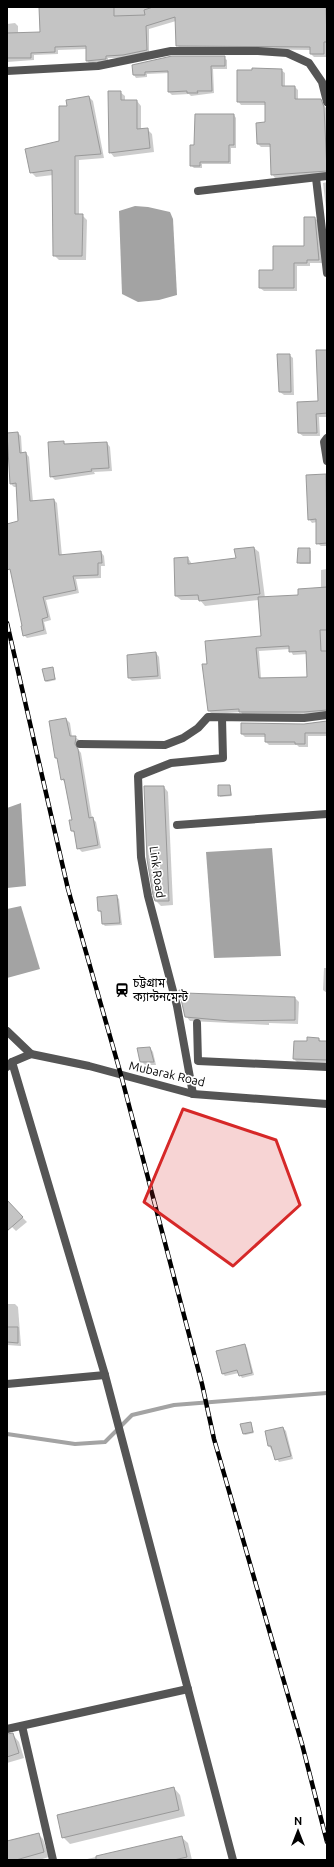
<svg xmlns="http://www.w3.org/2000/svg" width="334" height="1867" font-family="Ubuntu,'Noto Sans Bengali',sans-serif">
<rect width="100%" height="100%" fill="#fff"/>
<!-- water -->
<g fill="#a3a3a3">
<path d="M135 206 148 207 170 212 173 219 177 295 159 300 138 302 122 294 119 211Z"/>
<path d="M21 803 26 886 7 888V808Z"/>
<path d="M272 848 281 956 214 958 206 852Z"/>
<path d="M21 906 40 969 7 978V909Z"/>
</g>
<!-- shadow -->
<g fill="#0003" fill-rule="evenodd">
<path d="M40 7H327V57H314L311 54V50L180 48 177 45 176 21 149 29V53L126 58H108V62L90 64 87 61V49L58 50V54L34 55V60L7 62V24L15 23 18 26V34L41 33Z"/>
<path d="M172 58H224L227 60V69H213L214 93 191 96 189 94 172 95 169 92V73L147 74V77L136 78 134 75Z"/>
<path d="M281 70 285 73V87H295L298 90V100H320L326 108H327V174L275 178 272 174 271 147H261L258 144 266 123V105H241L238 101Z"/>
<path d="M120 92 125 96V101H137L141 106V130L147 129 152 134 154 152 114 157 110 152Z"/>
<path d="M89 97 93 101 104 158 79 160V215H82L87 220 86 260H59L54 255 53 175 36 177 31 172 60 142 68 107Z"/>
<path d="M234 115 236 118V148H231V164H202V168H194L191 165 195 146Z"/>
<path d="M327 182V217L323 183Z"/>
<path d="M315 218 318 221 323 263H310V266H297V291H264L260 288V271H274L305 247Z"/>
<path d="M327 351V417H319L320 436H303L299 433 319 402Z"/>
<path d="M289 355 293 358 294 395H284L280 392Z"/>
<path d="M18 433 21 436 22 453H26L29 457 33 502 54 500 57 503 62 556 101 552 104 556 105 566H101V578L76 579 79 593 46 600 51 620 44 622 47 634 27 638 24 635V626L12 572 9 569 7 561V525L19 522 17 487H14L11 484 9 455H7V434Z"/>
<path d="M63 442 66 445 107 443 110 447 112 471 94 472 95 474 55 480 51 476Z"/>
<path d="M327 475V546H321L317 543V522L312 523 309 519 307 476Z"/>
<path d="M254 548 259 552 265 598 299 596 321 589V570L327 569V713L308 715H243L241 712 212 714 209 711 203 665 208 664 262 637 259 600 205 606 200 600H181L176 596 188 558 192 564 237 559 236 550ZM290 649 293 655 307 654 308 678H261L259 651Z"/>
<path d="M309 549 311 551V564H300L298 562Z"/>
<path d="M156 653 159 657 161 679 132 681 129 678Z"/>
<path d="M52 668 56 680 47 682 45 681Z"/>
<path d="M66 719 70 723 72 737H75L79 740 78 749 81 753 92 818 96 822 101 848 82 852 78 848 76 834 72 831 73 821 65 783 62 779 59 760 56 758Z"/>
<path d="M327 721V736H308V747H299L297 745H269L266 742V737H245L242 734V724H305Z"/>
<path d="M218 786H230L232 796 220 797Z"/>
<path d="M164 787 168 792 173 905 161 906 156 901Z"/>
<path d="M116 896 119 899 122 925 105 926 103 924 102 913 99 911Z"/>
<path d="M324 968H327V993L323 990Z"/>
<path d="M185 992 188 995 295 998 299 1002 298 1024 269 1023V1025L190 1021 186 1016Z"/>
<path d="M308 1038 319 1039 322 1042H327V1065L299 1064 294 1059 308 1042Z"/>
<path d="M150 1048 153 1052 156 1065H145L141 1061Z"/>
<path d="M9 1204 27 1222 16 1231 7 1222V1206Z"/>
<path d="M7 1304H15L18 1307 21 1346 7 1345Z"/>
<path d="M245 1345 247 1348 254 1375 242 1378 239 1373 225 1376 223 1374Z"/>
<path d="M251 1423 254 1433 245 1435 244 1434Z"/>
<path d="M283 1428 286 1431 293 1459 279 1462 269 1446Z"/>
<path d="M14 1736 19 1742 24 1758 7 1763V1738Z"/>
<path d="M174 1788 180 1795 185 1816 70 1844 63 1837Z"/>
<path d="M38 1834 43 1839 49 1857 39 1860H7V1842Z"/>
<path d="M181 1837 188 1843 192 1860H83Z"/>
</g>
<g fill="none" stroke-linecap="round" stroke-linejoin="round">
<!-- stream -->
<path stroke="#a3a3a3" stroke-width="4" d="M7 1434 75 1444 105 1442 132 1415 174 1405 327 1393"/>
</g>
<!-- building -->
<g fill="#c4c4c4" stroke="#999" fill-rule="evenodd">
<path d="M39 7H114V16L145 15 144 10 153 7H326L327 42H324V54H310V47L176 46 175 17 146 26 147 50 123 55 106 56V59L86 61V46L55 47V52L31 53V58H7V33L40 32Z"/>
<path d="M172 56H225V66H211L212 91H197L198 93H187V91L168 92V71L145 72V75H133L132 65Z"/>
<path d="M252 68 282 69V86H295V99H321L324 107 327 171 271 175 270 144H257L256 123 265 122V102H237V70H252Z"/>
<path d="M108 91H121V100H137V129L148 128 150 148 109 153Z"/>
<path d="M89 96 101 154 75 156V214H83L82 256H53L52 170 30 173 25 149 59 141V106H67L66 100Z"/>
<path d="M195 114H234V145H229V162H200V166H190V145H194Z"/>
<path d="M304 217H315L319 260H307V263H294V288H259V270H273V246H304Z"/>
<path d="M316 350H327V413L316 414 317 433H298L297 402 318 401Z"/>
<path d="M277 354H290L291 392H279Z"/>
<path d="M18 432 20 453 26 452 30 501 54 499 59 555 101 551 102 563H98V575L73 576 76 590 43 597 48 617 42 619 44 630 23 636 21 626H22L10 569 7 570V524L18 521 16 483 10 484 7 433Z"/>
<path d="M64 441V444L107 442 109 468 91 469 92 471 50 477 48 442Z"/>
<path d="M326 474 327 543 316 544V519L308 520 306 475Z"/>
<path d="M254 547 260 594 199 601 198 595 175 596 174 558 188 557V564L236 558 234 549Z"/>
<path d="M298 548H310V563H297Z"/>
<path d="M327 587V630H320L321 651H327V710L304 712H239V709L208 711 202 664H207L205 641 261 636 258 597 298 595V589ZM289 646V652L306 651 307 677 259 678 256 648Z"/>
<path d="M156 652 158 676 128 678 127 655Z"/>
<path d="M53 667 55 679 45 681 42 669Z"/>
<path d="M66 718 70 736H76L75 744 78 749 89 818 93 817 98 845 77 849 74 831H71L69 820H72L64 779 61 780 57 758H55L49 721Z"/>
<path d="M327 721V733H305V744H295V742H265V734H241V723L304 724Z"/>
<path d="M218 785H230L231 795 218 796Z"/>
<path d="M144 786H164L169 901H155L153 895 147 859Z"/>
<path d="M117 895 120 923 102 924 101 911H98L97 897Z"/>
<path d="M179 990 185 991V993L295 997V1020L230 1021 185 1017Z"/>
<path d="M307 1037 319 1038V1041H327V1060L293 1059 294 1041H307Z"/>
<path d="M150 1047 154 1062H140L137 1048Z"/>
<path d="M7 1200 23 1217 7 1231Z"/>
<path d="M7 1327H18V1343L7 1342Z"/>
<path d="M245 1344 252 1373 239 1376 237 1370 222 1374 216 1351Z"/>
<path d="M251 1422 253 1432 243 1434 240 1424Z"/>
<path d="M283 1427 291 1456 275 1460 271 1446H268L265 1431Z"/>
<path d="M13 1733 19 1753 7 1757V1734Z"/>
<path d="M174 1787 179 1810 62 1838 57 1815Z"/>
<path d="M39 1833 44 1852 16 1860H7V1841Z"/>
<path d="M182 1836 187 1857 174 1860H96V1856Z"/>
</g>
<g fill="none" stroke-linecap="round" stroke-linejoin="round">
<!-- minor -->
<g stroke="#555" stroke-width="8">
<path d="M7 71 98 66 171 51H258L287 53 309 63 322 82 327 102"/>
<path d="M316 178 327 273"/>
<path d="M198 191 327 176"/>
<path d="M327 438 324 442 327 461"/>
<path d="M80 744 165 745 183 738 198 728 208 717 304 718 327 715"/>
<path d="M177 825 327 814"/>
<path d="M197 1023 198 1061 327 1067"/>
<path d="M7 1031 31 1054"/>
<path d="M12 1062 105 1375 233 1860"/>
<path d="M193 1094 177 1006 148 896 141 857 138 776 171 763 223 758 222 718"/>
<path d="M7 1384 105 1375"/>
<path d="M22 1726 53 1860"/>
<path d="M7 1729 188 1689"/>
</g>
<!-- tertiary -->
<path stroke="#555" stroke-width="8" d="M7 1067 12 1062 31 1054 89 1066 193 1094 327 1104"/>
<defs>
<path id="rail" d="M7 623 68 889 121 1075 202 1384 214 1439 302 1744 327 1842"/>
</defs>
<!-- rail casing -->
<use href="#rail" stroke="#000" stroke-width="4.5"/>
<!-- rail -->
<use href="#rail" stroke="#fff" stroke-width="3" stroke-dasharray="9" stroke-linecap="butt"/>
</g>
<!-- marked area -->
<path fill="#d62828" fill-opacity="0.2" stroke="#d62828" stroke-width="3" stroke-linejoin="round" d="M183 1109 276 1140 300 1205 233 1266 144 1202Z"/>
<!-- icons -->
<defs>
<symbol id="station-bare" viewBox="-9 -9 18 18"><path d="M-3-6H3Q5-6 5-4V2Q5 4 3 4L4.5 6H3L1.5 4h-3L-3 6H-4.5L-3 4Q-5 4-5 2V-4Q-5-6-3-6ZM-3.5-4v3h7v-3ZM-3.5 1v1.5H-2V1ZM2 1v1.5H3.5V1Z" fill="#000" stroke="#fff" stroke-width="2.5" paint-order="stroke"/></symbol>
</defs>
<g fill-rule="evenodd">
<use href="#station-bare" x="112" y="980" width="20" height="20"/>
</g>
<g text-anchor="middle" stroke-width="3.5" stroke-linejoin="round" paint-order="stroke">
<!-- street labels -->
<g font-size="12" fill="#000" stroke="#fff">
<text transform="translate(157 872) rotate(82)" y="4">Link Road</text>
<text transform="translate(167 1074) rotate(13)" y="4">Mubarak Road</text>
</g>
<!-- poi labels -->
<g font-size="12" fill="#000" stroke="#fff" text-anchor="start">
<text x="133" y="987">চট্টগ্রাম<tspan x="133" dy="14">ক্যান্টনমেন্ট</tspan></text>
</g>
</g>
<!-- border -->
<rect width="334" height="1867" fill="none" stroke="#000000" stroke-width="16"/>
<!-- north arrow -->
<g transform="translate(298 1831)" stroke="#ffffff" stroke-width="3" paint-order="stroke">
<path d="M0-3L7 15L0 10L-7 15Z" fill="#000000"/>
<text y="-6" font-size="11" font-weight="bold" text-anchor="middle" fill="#000000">N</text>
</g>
</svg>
